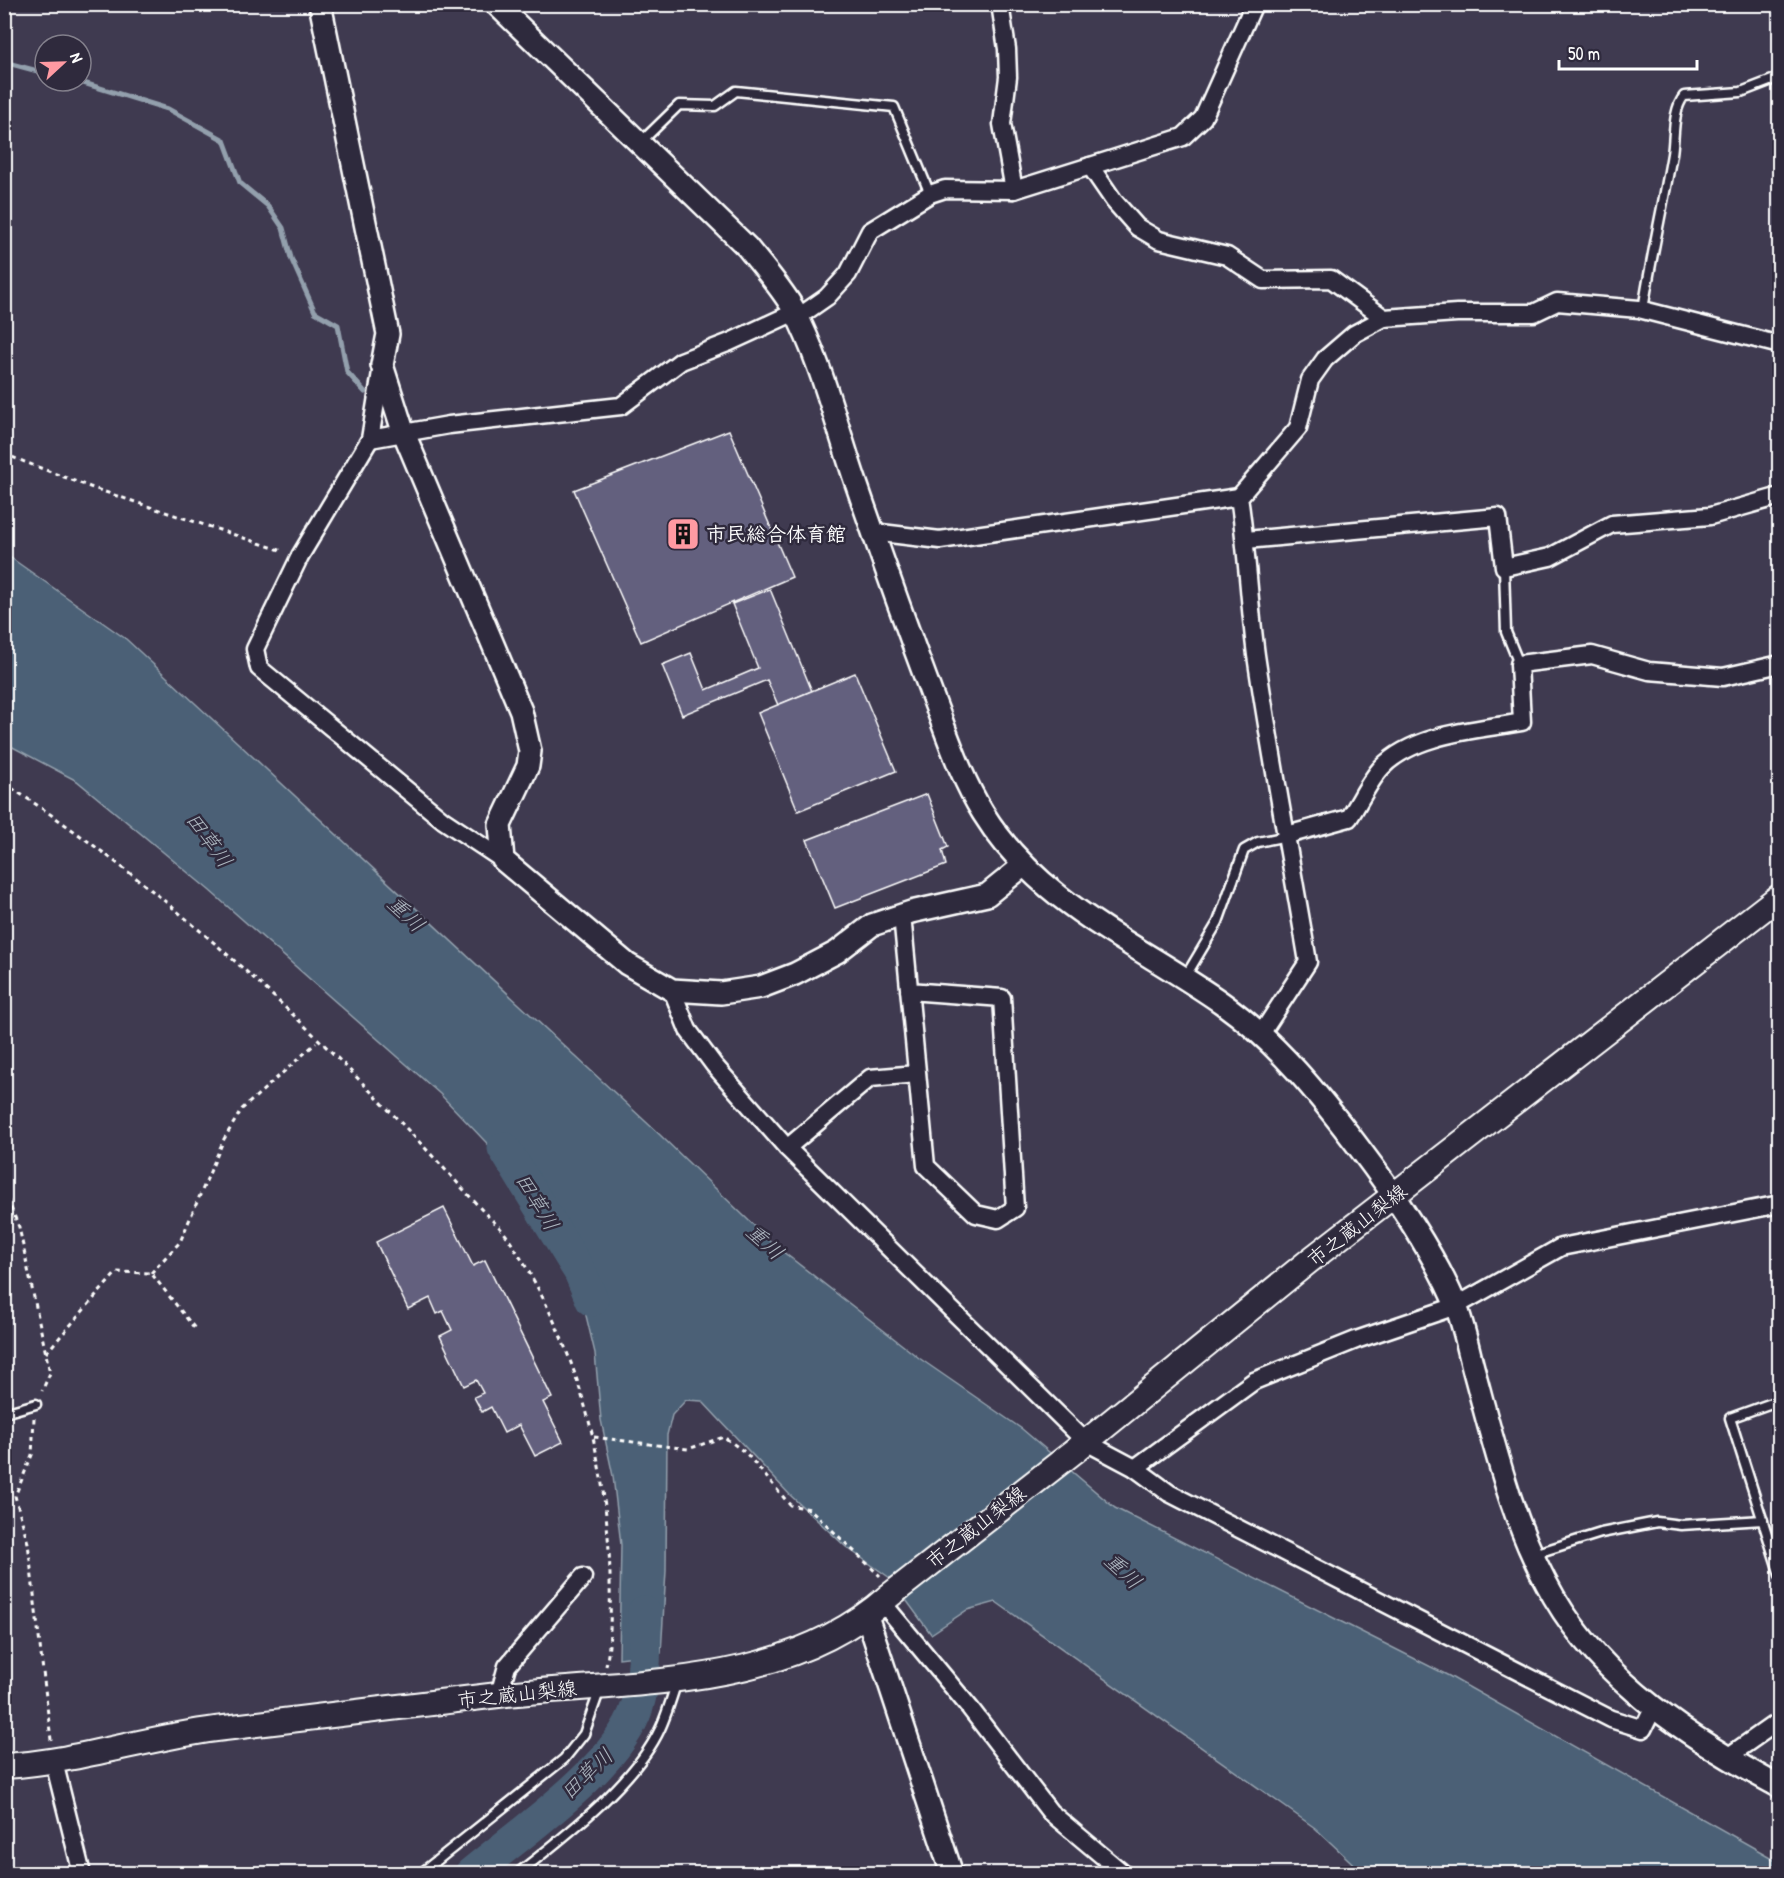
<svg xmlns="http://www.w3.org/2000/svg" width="1784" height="1878" font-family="'Patrick Hand','Klee One',sans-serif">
<rect width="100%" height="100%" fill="#3f3a50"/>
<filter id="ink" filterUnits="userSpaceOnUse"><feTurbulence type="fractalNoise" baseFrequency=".0167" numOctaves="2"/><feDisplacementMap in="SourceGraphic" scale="12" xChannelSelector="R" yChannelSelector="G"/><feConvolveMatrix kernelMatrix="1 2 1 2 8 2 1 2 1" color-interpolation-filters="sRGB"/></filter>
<g filter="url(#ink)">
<!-- water -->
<path fill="#4b6176" stroke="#93a0ad" stroke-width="1.5" d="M4 553 126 639 659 1134 773 1244 919 1358 1022 1429 1115 1508 1449 1676 1779 1862V1873H1363L1315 1828 996 1602 967 1610 931 1634 890 1578 846 1547 790 1495 702 1401 686 1400 672 1415 667 1435 666 1571 661 1653 619 1658 621 1545 613 1476 601 1420 595 1353 564 1224 440 1094 209 890 77 781 5 743Z"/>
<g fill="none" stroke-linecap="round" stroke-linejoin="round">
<!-- stream -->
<g stroke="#93a0ad" stroke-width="5">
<path d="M4 62 45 73"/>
<path d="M77 81 168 109 224 140 240 183 268 206 283 228 291 258 315 312 338 325 347 372 365 392"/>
</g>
<!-- river -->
<g stroke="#4b6176" stroke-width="33">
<path d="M504 1148 580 1272 592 1300"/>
<path d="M471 1874C519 1834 619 1766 637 1707 646 1678 645 1642 644 1612"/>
</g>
</g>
<!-- building -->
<g fill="#64607e" stroke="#fff" stroke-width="1.5">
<path d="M729 430 792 577 641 642 574 490Z"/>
<path d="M770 589 812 691 778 705 767 680 682 715 662 665 691 653 706 690 758 668 732 604Z"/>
<path d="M855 673 896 771 798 811 758 713Z"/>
<path d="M927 794 948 847 942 850 946 865 835 908 807 840Z"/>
<path d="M444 1208 473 1266 485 1260 552 1398 543 1402 563 1442 535 1456 519 1425 504 1433 491 1407 482 1412 474 1397 483 1393 476 1380 464 1386 440 1336 452 1330 443 1311 437 1314 430 1298 408 1309 376 1242Z"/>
</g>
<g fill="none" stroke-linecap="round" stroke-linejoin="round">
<defs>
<g id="service">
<path d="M641 142 679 105 715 106 736 91 894 107 930 194"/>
<path d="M1643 310C1651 258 1663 206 1672 154 1675 136 1672 111 1684 96L1741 92 1780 77"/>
<path d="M1504 567 1506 632 1519 664"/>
<path d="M1184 979 1218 922 1244 850 1258 842 1287 836"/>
<path d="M1780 1400 1730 1418 1780 1575"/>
<path d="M4 1413 36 1404"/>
<path d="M1534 1554 1601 1533 1657 1522 1681 1525 1763 1520"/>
<path d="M420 1874 564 1759 584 1734 600 1689"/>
<path d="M517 1874C564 1837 635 1783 660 1729 667 1714 672 1697 677 1681"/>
</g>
<g id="minor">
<path d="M1000 4 1007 49 1008 77 1002 124 1014 190"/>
<path d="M1090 166 1114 201 1137 227 1159 240 1227 256 1263 280 1331 279 1384 318 1457 313H1534L1557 302 1639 309 1780 345"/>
<path d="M382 366 370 439 300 556 255 649 259 668 443 820 503 860"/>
<path d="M370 439 449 425 621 406 681 361 730 342 795 312 804 313 827 297 848 274 870 231 930 194 945 189 1014 190 1183 137 1203 118 1254 4"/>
<path d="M873 532 940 540 1239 497"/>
<path d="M1246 540 1498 517 1504 567 1550 557 1612 524 1710 516 1780 496"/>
<path d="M1287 835 1349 818C1360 802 1369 781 1382 767 1415 733 1479 730 1522 722L1519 664 1592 655 1649 671 1723 677 1780 664"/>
<path d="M902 915 926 1166 976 1214 998 1219 1015 1208 1002 998 909 991"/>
<path d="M672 990 688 1030 714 1065 787 1148 1086 1442 1135 1468 1169 1493 1611 1719 1643 1729 1653 1709"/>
<path d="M1261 1034 1308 962C1291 860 1271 758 1256 655 1249 602 1247 549 1239 497L1298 428 1310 380 1325 359 1354 334 1384 318"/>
<path d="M787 1148 870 1078 917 1074"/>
<path d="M1135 1468 1254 1381 1356 1340 1456 1306 1561 1247 1780 1204"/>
<path d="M882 1602 970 1708 1050 1812 1124 1874"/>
<path d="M499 1695 507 1666 583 1577"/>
<path d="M1726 1758 1773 1725 1780 1724"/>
<path d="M54 1762 82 1874"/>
</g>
<g id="tertiary">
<path d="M320 4 388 334 382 365 403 431 521 711 530 751 528 766 500 825 503 860 627 964 672 990 721 993 761 987 795 974 837 952 872 925 911 912 987 895 1024 865"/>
<path d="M496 4 747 247C763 267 780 286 793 308 821 361 836 424 855 480 880 553 906 626 933 698 948 737 961 778 983 813 1039 904 1138 944 1222 1003 1277 1042 1320 1096 1360 1149 1392 1191 1437 1258 1456 1306 1464 1326 1468 1349 1474 1371 1495 1448 1513 1527 1554 1597 1604 1683 1694 1741 1780 1787"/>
<path d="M866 1613 952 1874"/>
</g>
<g id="secondary">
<path d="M1076 1450 1309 1261 1780 896"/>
<path d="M4 1766C76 1762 145 1738 216 1729 310 1718 404 1706 498 1695 630 1680 783 1691 889 1596"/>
</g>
</defs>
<!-- service casing -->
<use href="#service" stroke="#fff" stroke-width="13"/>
<!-- minor casing -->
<use href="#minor" stroke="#fff" stroke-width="21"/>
<!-- tertiary casing -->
<use href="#tertiary" stroke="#fff" stroke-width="26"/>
<!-- secondary casing -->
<use href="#secondary" stroke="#fff" stroke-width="28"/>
<!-- path -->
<g stroke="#fff" stroke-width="3" stroke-dasharray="4.5 4.5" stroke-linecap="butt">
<path d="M4 454 90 487 283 551"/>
<path d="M4 783C152 879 283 999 404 1126 430 1153 456 1181 481 1209 490 1219 501 1227 508 1238 575 1339 607 1455 610 1575 610 1606 612 1636 606 1666"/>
<path d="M4 1191 19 1227 50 1373 42 1391"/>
<path d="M151 1273 180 1242 224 1139 242 1109 316 1043"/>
<path d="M46 1353 117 1272 151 1273 196 1330"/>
<path d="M34 1418 32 1455 15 1496 28 1543 51 1740"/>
<path d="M594 1437 688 1449 724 1437 746 1453 790 1505 810 1509 880 1576"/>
</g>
<!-- service -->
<use href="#service" stroke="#2f2a3d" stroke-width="8"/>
<!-- minor -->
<use href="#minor" stroke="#2f2a3d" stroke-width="16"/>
<!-- tertiary -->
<use href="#tertiary" stroke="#2f2a3d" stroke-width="21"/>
<!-- secondary -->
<use href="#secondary" stroke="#2f2a3d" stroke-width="24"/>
<defs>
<path id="secondary-bridge" d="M889 1596 1076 1450"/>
</defs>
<!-- secondary-bridge casing -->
<use href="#secondary-bridge" stroke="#fff" stroke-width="28" stroke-linecap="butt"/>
<!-- secondary-bridge -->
<use href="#secondary-bridge" stroke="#2f2a3d" stroke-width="24"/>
</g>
</g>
<!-- icons -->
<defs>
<symbol id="building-square" viewBox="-11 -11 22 22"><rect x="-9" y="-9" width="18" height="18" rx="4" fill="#ff9aa2" stroke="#2f2a3d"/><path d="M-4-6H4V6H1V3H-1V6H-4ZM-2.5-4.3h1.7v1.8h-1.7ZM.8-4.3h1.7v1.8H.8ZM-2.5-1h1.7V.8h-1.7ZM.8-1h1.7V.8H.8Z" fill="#111"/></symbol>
</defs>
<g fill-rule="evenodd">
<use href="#building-square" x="664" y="515" width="38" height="38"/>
</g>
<g text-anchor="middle" stroke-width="5" stroke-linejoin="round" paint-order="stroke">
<!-- poi labels -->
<g font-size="20" font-weight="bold" fill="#fff" stroke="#2f2a3d" text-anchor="start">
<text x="706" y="541">市民総合体育館</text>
</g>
<!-- street labels -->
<g font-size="20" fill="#fff" stroke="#2f2a3d">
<text transform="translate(1357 1225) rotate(-38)" y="7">市之蔵山梨線</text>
<text transform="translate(976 1527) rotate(-38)" y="7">市之蔵山梨線</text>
<text transform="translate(517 1694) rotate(-6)" y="7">市之蔵山梨線</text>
</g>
<!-- water labels -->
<g font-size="21" font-style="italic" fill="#aeb8c1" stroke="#2f2a3d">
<text transform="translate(209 840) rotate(54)" y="7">田草川</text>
<text transform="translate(406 914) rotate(44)" y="7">重川</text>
<text transform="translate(537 1202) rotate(59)" y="7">田草川</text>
<text transform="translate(765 1242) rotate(43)" y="7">重川</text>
<text transform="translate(1123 1571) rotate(44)" y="7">重川</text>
<text transform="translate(587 1774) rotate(-44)" y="7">田草川</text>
</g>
</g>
<!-- margin -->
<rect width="1784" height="1878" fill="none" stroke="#2f2a3d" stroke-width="24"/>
<rect x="12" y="12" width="1760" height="1854" fill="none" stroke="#fff" stroke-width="2" filter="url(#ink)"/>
<!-- north arrow -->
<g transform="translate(63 63) rotate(68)"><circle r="28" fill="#2f2a3d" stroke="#827f8b" stroke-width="1.5"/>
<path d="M0-4.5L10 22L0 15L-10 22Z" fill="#ff9aa2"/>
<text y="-9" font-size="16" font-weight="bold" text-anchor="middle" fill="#ffffff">N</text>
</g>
<!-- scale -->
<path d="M1559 60v9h138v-9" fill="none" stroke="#ffffff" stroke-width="3"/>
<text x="1568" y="60" font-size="18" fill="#ffffff" stroke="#2f2a3d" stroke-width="4.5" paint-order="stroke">50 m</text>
</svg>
